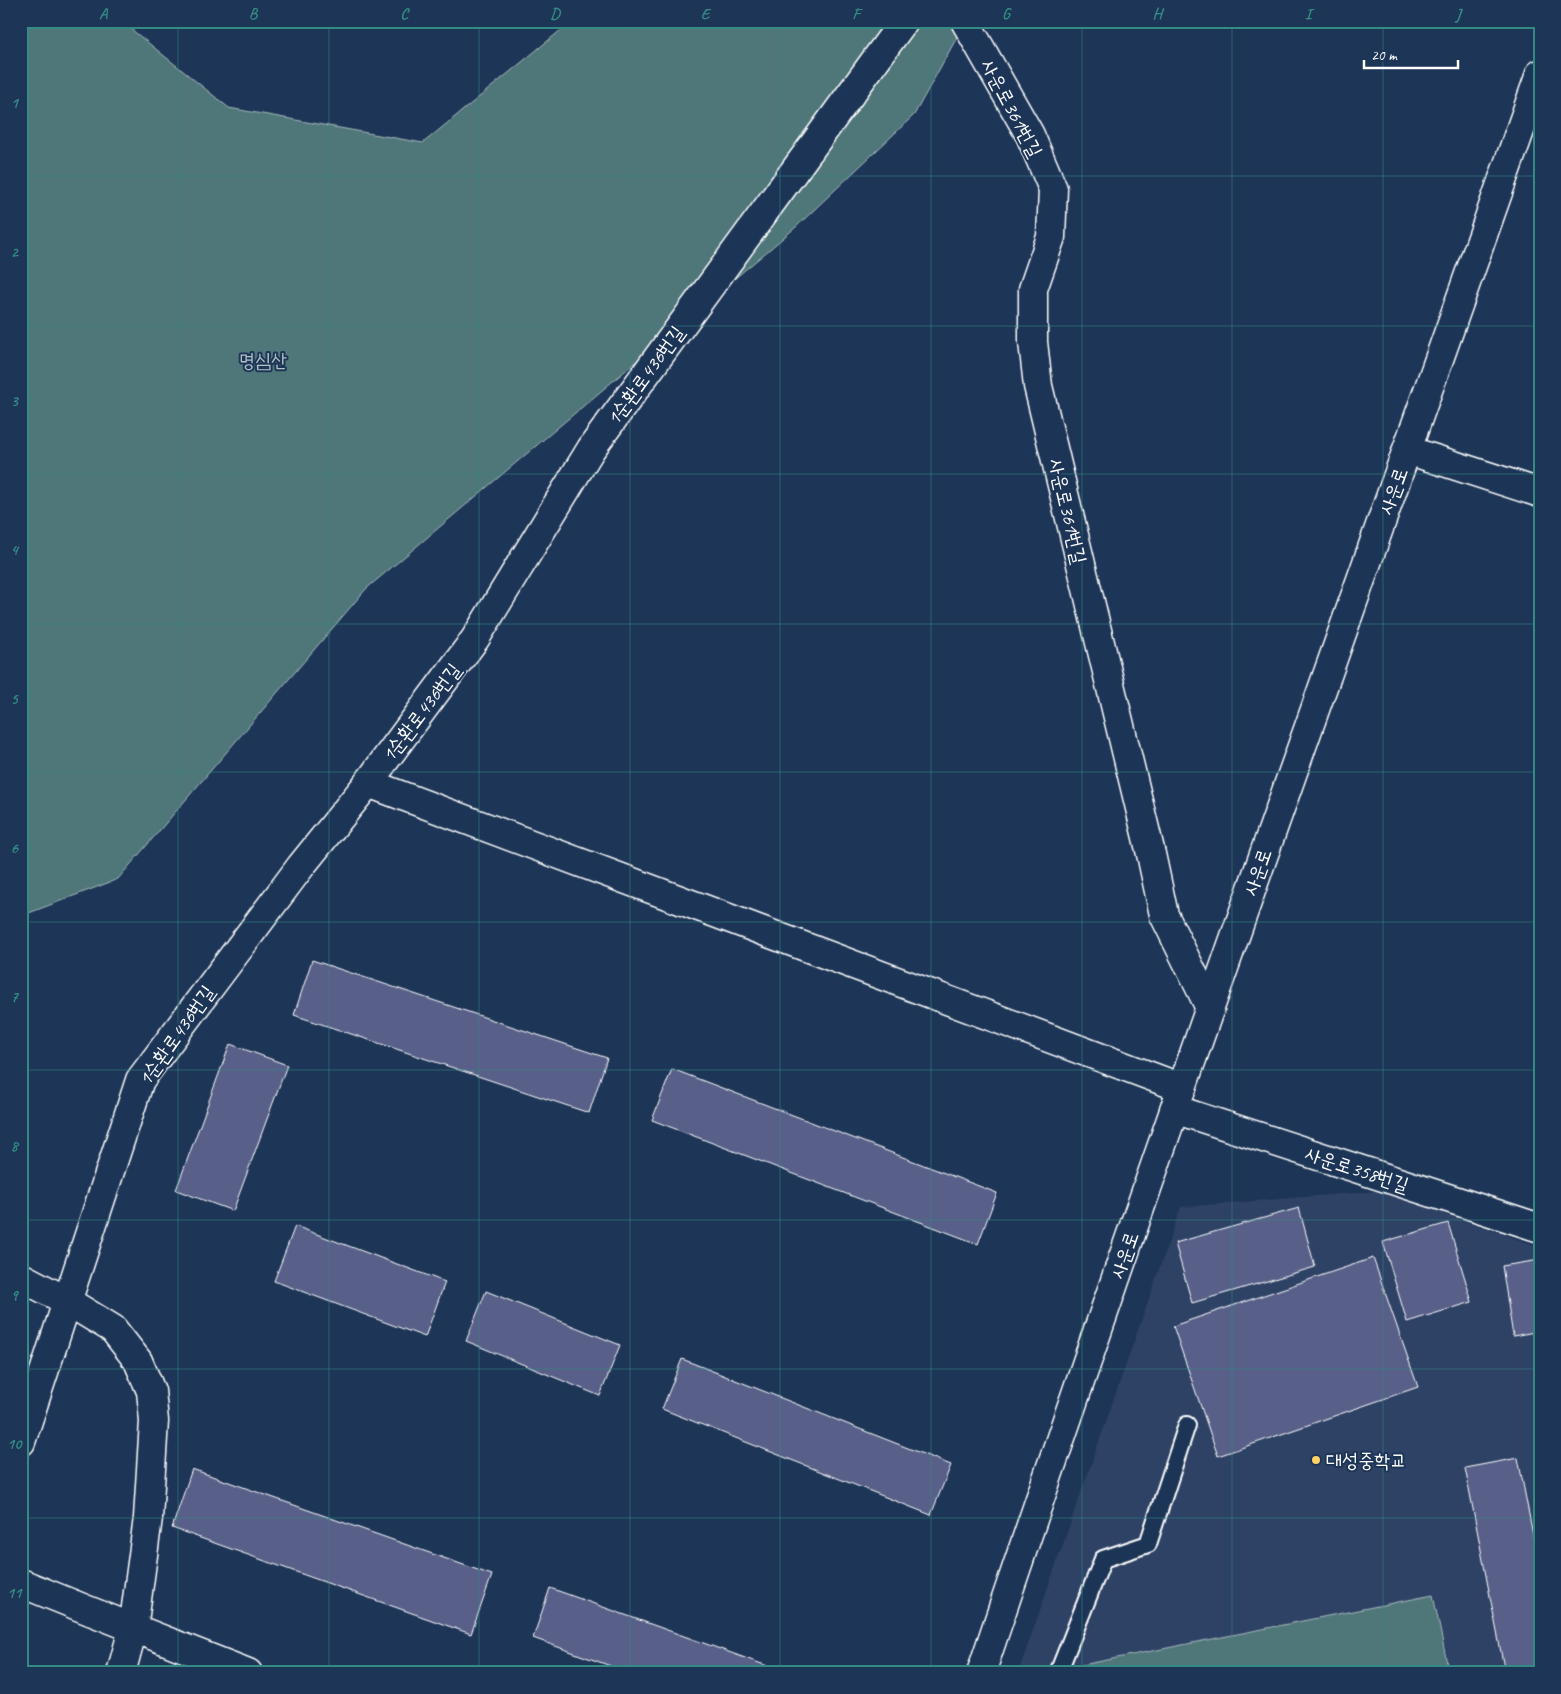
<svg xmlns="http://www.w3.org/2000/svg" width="1561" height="1694" font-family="Caveat,'Poor Story',sans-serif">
<rect width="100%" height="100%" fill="#1d3557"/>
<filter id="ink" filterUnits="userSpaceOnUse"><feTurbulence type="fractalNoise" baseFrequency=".02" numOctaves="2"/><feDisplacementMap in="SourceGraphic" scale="10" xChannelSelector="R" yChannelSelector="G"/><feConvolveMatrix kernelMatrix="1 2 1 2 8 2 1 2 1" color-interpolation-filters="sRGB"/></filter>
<g filter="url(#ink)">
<!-- built -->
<path fill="#2f4266" d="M1379 1191 1540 1247V1673H1018L1181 1207Z"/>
<!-- green -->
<g fill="#4f7679" stroke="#a7babc">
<path d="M21 21H121L229 108 423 143 572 21H966L914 115 796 227 366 589 118 879 21 916Z"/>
<path d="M1433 1595 1449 1673H1078L1077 1666Z"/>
</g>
<!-- building -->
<g fill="#586189" stroke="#fff">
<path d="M312 960 607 1058 589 1113 294 1015Z"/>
<path d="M230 1044 287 1065 233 1211 176 1190Z"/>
<path d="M672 1069 997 1193 978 1244 652 1120Z"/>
<path d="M1299 1208 1315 1267 1192 1303 1175 1243Z"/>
<path d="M1448 1223 1472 1302 1407 1322 1383 1242Z"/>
<path d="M295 1226 445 1282 425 1337 274 1281Z"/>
<path d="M1373 1258 1418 1387 1218 1456 1173 1326Z"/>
<path d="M1540 1260V1331L1513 1336 1502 1266Z"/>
<path d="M486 1291 620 1345 600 1396 466 1341Z"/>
<path d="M682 1359 951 1465 931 1515 662 1409Z"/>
<path d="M1518 1458 1540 1571V1673H1505L1465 1468Z"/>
<path d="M192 1469 492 1575 471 1634 172 1528Z"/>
<path d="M550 1588 787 1673H630L533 1638Z"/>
</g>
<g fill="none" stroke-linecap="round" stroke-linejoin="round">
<defs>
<path id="service" d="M1058 1673 1103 1559 1148 1544 1187 1425"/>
<g id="minor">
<path d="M965 21 1030 135 1053 189 1051 237 1033 289V342L1038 386 1151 854 1164 915 1210 1008"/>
<path d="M1407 450 1540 493"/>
<path d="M368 783 1182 1088"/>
<path d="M1174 1109 1540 1228"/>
<path d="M21 1277 67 1301 113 1329 138 1361 151 1391 154 1421 148 1518 133 1629 121 1673"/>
<path d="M21 1442 140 1080 301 866 368 783 475 639 591 449 904 21"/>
<path d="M21 1583 90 1611 248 1673"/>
</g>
<path id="tertiary" d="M981 1673C1161 1138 1352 606 1540 74"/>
</defs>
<!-- service casing -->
<use href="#service" stroke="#fff" stroke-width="20"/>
<!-- minor casing -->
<use href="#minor" stroke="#fff" stroke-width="31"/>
<!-- tertiary casing -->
<use href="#tertiary" stroke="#fff" stroke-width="31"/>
<!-- service -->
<use href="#service" stroke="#1d3557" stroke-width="16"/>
<!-- minor -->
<use href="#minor" stroke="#1d3557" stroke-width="28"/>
<!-- tertiary -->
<use href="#tertiary" stroke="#1d3557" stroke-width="28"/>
</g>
</g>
<!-- grid -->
<path fill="none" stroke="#338b84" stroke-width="1" stroke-opacity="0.55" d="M178 21V1673M329 21V1673M479 21V1673M630 21V1673M780 21V1673M931 21V1673M1082 21V1673M1232 21V1673M1383 21V1673M21 176H1540M21 326H1540M21 474H1540M21 624H1540M21 772H1540M21 922H1540M21 1070H1540M21 1220H1540M21 1369H1540M21 1518H1540"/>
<!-- markers -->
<circle fill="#ffd166" stroke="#1d3557" stroke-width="2" cx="1316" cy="1460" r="5"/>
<g text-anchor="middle" stroke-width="4" stroke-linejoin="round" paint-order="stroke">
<!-- street labels -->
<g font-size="20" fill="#fff" stroke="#1d3557">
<text transform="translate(1012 108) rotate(62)" y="7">사운로361번길</text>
<text transform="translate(645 375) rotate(-54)" y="7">1순환로436번길</text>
<text transform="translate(1393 491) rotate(-70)" y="7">사운로</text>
<text transform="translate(1068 511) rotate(77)" y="7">사운로361번길</text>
<text transform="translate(421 712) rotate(-53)" y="7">1순환로436번길</text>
<text transform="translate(1257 872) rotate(-71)" y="7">사운로</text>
<text transform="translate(176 1035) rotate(-55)" y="7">1순환로436번길</text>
<text transform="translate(1357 1169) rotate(18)" y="7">사운로358번길</text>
<text transform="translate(1124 1255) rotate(-71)" y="7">사운로</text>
</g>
<!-- park labels -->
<g font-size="20" fill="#b0c1c3" stroke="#1d3557">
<text x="263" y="367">명심산</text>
</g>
<!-- poi labels -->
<g font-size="20" fill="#fff" stroke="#1d3557" text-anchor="start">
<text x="1326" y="1467">대성중학교</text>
</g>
</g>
<!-- margin -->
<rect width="1561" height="1694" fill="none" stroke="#1d3557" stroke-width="55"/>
<!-- scale -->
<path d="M1364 60v8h94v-8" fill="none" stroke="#ffffff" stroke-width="2.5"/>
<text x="1371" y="60" font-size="15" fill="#ffffff" stroke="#1d3557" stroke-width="4" paint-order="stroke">20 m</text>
<rect x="28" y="28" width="1506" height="1638" fill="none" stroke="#338b84" stroke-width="2"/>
<g font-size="16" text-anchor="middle" font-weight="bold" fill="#338b84">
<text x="103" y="19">A</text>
<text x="253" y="19">B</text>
<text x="404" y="19">C</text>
<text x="555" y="19">D</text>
<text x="705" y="19">E</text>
<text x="856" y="19">F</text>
<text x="1006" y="19">G</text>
<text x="1157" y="19">H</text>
<text x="1308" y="19">I</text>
<text x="1458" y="19">J</text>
<text x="14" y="108">1</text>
<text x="14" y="257">2</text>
<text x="14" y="406">3</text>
<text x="14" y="555">4</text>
<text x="14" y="704">5</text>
<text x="14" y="853">6</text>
<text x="14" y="1002">7</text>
<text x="14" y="1151">8</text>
<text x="14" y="1300">9</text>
<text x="14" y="1449">10</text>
<text x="14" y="1598">11</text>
</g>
</svg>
